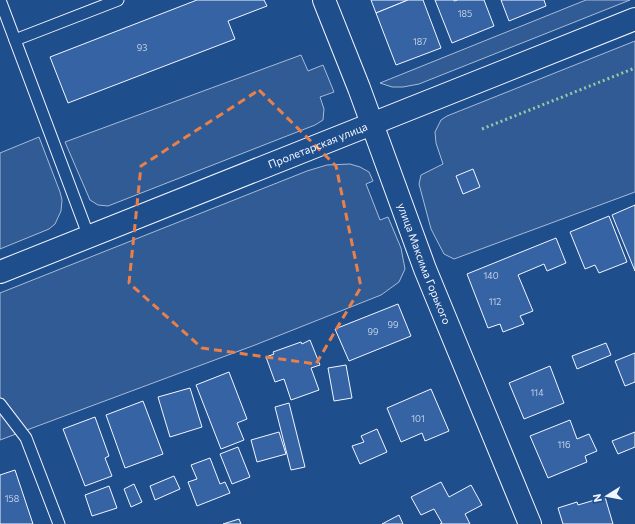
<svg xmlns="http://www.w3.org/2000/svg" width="635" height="524" font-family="Commissioner,sans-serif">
<rect width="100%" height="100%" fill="#1f4e8c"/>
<!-- built -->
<g fill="#305b95" stroke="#a8bbd7">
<path d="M586 0H630L419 84 403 87H392L380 83Z"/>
<path d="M635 41V192L454 259 444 254 431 229 419 184 421 175 443 164 436 143 435 132 441 120 447 116Z"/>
<path d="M301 55 308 71 323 65 334 92 320 97 324 109 323 120 315 125 108 206 98 205 90 200 65 142Z"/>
<path d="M39 137 60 192 62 200 61 211 55 224 49 229 0 249V153Z"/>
<path d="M350 164 360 167 369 172 373 181 366 184 380 220 388 217 401 248 405 269 399 282 381 295 255 345 0 440V293L307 171 327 165Z"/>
</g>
<!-- building -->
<g fill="#3563a3" stroke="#f2f6ff">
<path d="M197 0H264L267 6 228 21 235 39 68 103 50 57Z"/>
<path d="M371 0H408L376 13Z"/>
<path d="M408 0H423L441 48 396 65 376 13Z"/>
<path d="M435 0H454V1L458 0H484L494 26 452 43Z"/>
<path d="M501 0H544L546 6 509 21Z"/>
<path d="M473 169 480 187 463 194 456 176Z"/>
<path d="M635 205V271L612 215Z"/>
<path d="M609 216 627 262 599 273 595 265 585 269 570 232Z"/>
<path d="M556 238 566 263 547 271 544 264 518 275 533 311 520 316 524 324 503 332 500 324 488 328 467 274Z"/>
<path d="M398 304 411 336 349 361 335 329Z"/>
<path d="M310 340 320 365 311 368 319 390 291 400 284 379 275 382 266 357 274 354 273 352 301 342 302 344Z"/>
<path d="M606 343 611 355 577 369 572 356Z"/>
<path d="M635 353V382L625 386 615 361Z"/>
<path d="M346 365 352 398 334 401 328 368Z"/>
<path d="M550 366 564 403 524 419 509 383Z"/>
<path d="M229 372 247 419 237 423 244 440 221 449 196 385Z"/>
<path d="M190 388 202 427 170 437 158 397Z"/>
<path d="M431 389 449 431 425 441 422 433 401 442 387 408Z"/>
<path d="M143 401 163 454 125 468 106 415Z"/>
<path d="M289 403 305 467 291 470 275 407Z"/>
<path d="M95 417 109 456 105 458 112 476 85 486 63 429Z"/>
<path d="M570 420 577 439 589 434 597 451 585 456 587 462 548 478 530 436Z"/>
<path d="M377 429 387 452 360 464 352 446 364 442 361 436Z"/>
<path d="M279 432 286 454 257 462 251 440Z"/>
<path d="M635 432V447L618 454 612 441Z"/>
<path d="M238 447 250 477 232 484 220 454Z"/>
<path d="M210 458 220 484 225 482 230 493 197 506 188 482 197 479 191 465Z"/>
<path d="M15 470 33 524H0V475Z"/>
<path d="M174 476 180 489 155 500 150 486Z"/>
<path d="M441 482 449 497 471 485 482 505 465 514 470 524H440L442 523 434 509 421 515 411 497Z"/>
<path d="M134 484 142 502 131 507 124 489Z"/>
<path d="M109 486 117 508 92 516 85 495Z"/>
<path d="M605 497 613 524H563L558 508 577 502 578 505Z"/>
<path d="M399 515 403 524H382Z"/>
<path d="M239 519 241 524H223Z"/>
</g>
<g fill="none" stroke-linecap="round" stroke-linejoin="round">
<defs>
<g id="service">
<path d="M0 0 89 237"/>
<path d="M15 40 118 0"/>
<path d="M0 404 26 438 59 524"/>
</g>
<g id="minor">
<path id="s1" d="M324 0 359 88 425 269 530 524"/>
</g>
<g id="primary">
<path id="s2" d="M0 272 635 19"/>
</g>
</defs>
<!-- service casing -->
<use href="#service" stroke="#f2f6ff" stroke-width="13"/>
<!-- minor casing -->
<use href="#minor" stroke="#f2f6ff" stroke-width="24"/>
<!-- primary casing -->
<use href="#primary" stroke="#f2f6ff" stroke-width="24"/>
<!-- service -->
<use href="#service" stroke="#1f4e8c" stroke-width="11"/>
<!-- minor -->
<use href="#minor" stroke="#1f4e8c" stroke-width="22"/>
<!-- primary -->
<use href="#primary" stroke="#1f4e8c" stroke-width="22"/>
<!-- hedge -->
<path stroke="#97c8a6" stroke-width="3" stroke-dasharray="2 3" stroke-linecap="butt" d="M482 129 635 68"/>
</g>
<!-- marked area -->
<path fill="none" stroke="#ea8049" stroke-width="3" stroke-dasharray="8 5" stroke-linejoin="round" d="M259 90 336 166 361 287 316 364 202 348 129 283 141 166Z"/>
<g text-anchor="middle" stroke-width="3" stroke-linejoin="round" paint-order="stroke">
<!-- number labels -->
<g font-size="9" fill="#c3d1e8">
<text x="465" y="17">185</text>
<text x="420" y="45">187</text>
<text x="142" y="51">93</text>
<text x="491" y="279">140</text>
<text x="495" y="305">112</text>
<text x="393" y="328">99</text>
<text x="373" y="335">99</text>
<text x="537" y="396">114</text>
<text x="418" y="422">101</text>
<text x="564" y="448">116</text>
<text x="12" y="502">158</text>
</g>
<!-- street labels -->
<g font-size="11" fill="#f2f6ff" stroke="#1f4e8c">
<text dy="4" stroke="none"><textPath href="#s2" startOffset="342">Пролетарская улица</textPath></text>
<text dy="4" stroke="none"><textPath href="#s1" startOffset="282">улица Максима Горького</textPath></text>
</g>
</g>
<!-- north arrow -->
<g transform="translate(607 496) rotate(259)" stroke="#1f4e8c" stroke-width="3" paint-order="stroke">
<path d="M0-3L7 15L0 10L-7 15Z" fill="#f2f6ff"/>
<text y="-6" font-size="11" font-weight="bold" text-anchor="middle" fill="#f2f6ff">N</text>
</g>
</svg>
